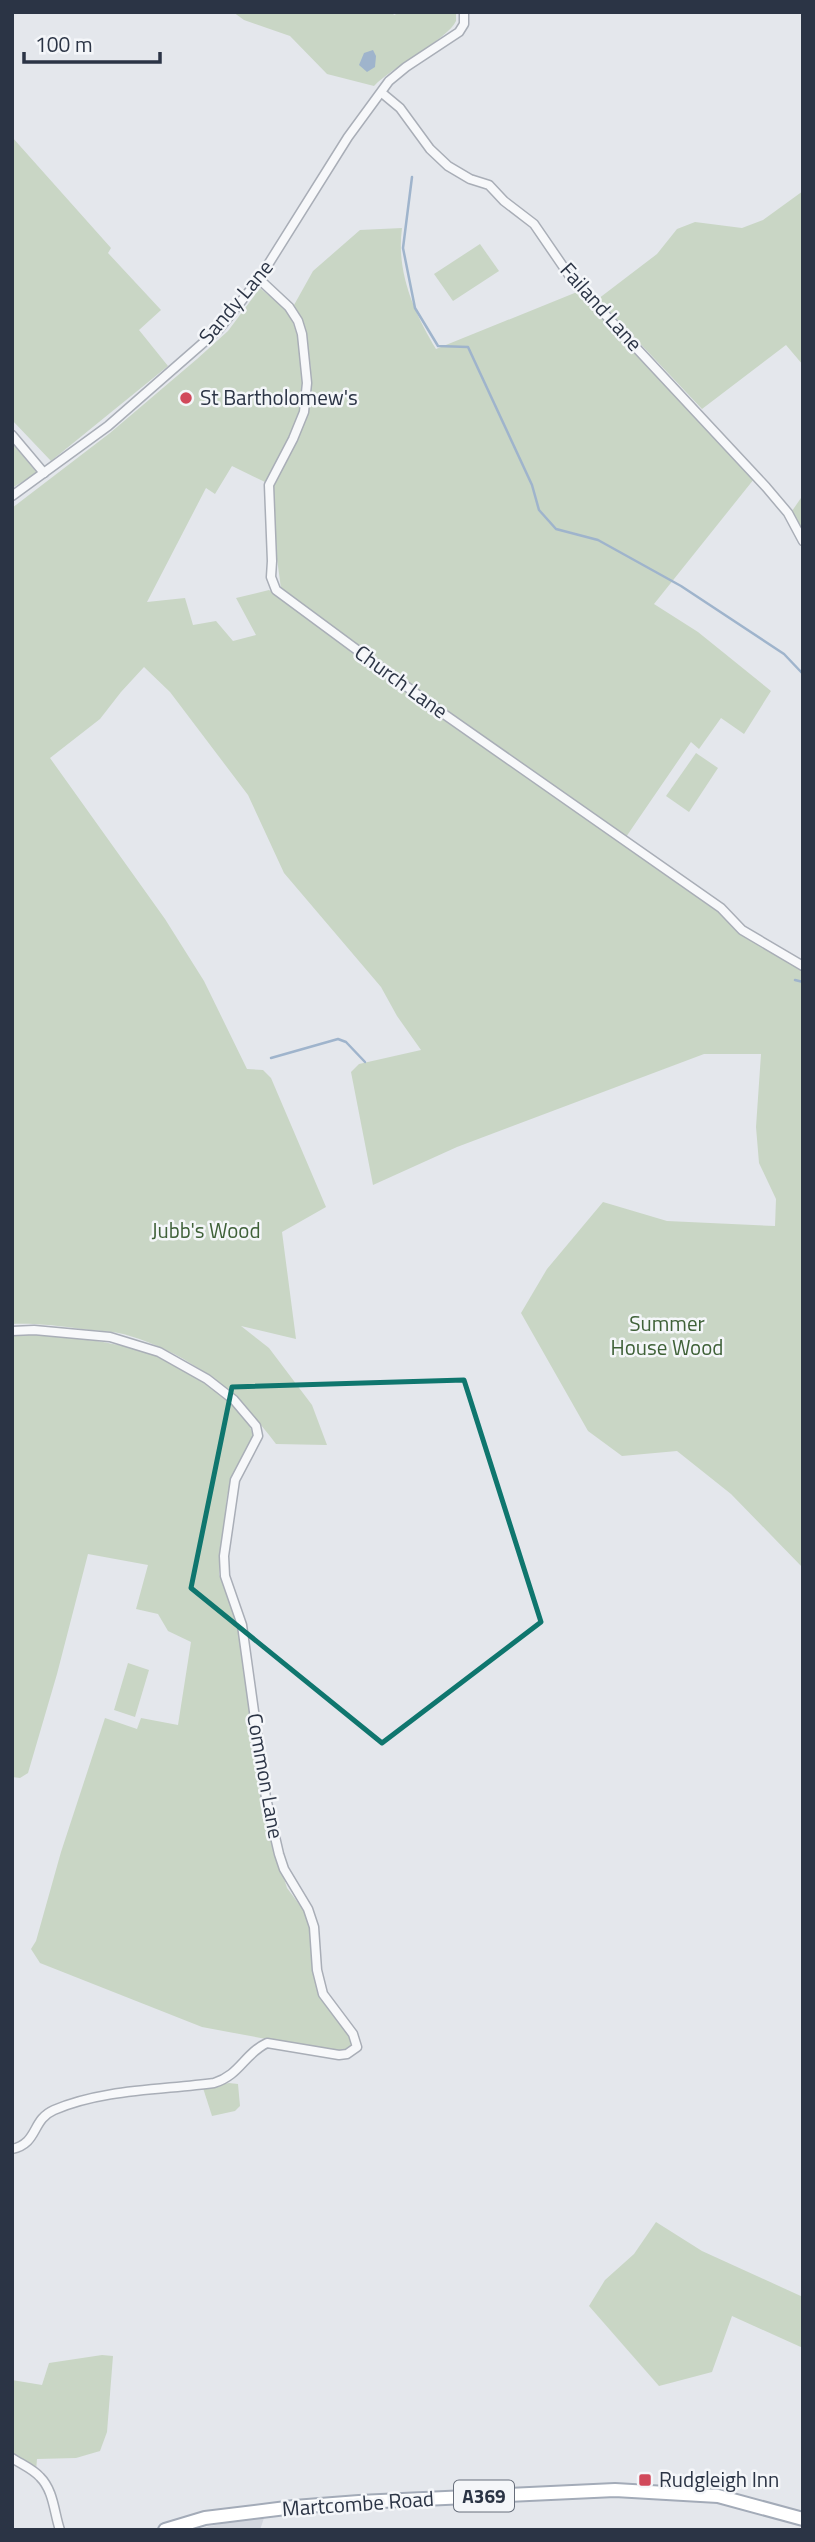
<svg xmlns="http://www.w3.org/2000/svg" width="815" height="2542" font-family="'Titillium Web',sans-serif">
<rect width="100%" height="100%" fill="#e4e7ec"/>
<!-- built -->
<path fill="#d2d6de" d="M264 2518 260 2530H193L242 2519Z"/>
<!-- green -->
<g fill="#c9d6c5">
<path d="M233 12H392L394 15 401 12H456V21C448 39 392 67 374 86L327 74 290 36 244 20Z"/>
<path d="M12 137 111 248 108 253 161 310 139 330 168 366 51 461 12 420Z"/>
<path d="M803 191V365L786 345 702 409 598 299 657 254 677 229 695 222 742 228 763 220Z"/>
<path d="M402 228C396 272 414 312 436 349L577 292 754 479 654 604 698 632 771 691 744 734 721 718 699 749 691 742 626 837 461 722 281 588C278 561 268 509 273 485 278 464 298 437 306 416 318 382 308 336 294 305L313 271 360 230Z"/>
<path d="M480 244 499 271 453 301 434 274Z"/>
<path d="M260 288C268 295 278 302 285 310 304 330 306 394 297 420 290 441 276 462 265 482L232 466 215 494 206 488 147 602 185 598 193 625 216 621 233 641 256 635 236 598 269 590 448 723 701 898 724 917 740 934 803 970V1568L731 1494 677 1451 622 1456 588 1431 521 1313 547 1269 603 1202 667 1221 775 1226 776 1199 759 1163 756 1127 761 1054H704L457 1147 373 1185 351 1072 359 1064 421 1050 397 1016 381 987 284 873 248 795 170 692 144 667 121 692 100 719 50 758 165 919 204 981 247 1069 263 1070 271 1078 326 1207 282 1232 296 1339 241 1326 269 1348 312 1405 327 1445 276 1444C238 1393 192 1355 130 1336 115 1331 98 1331 82 1329 60 1326 35 1323 12 1324V508L110 433 197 359 228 331Z"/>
<path d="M12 443 37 473 12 488Z"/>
<path d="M803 495V530L792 511Z"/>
<path d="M696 753 718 768 689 812 666 796Z"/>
<path d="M37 1334C111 1342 160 1345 220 1395 233 1405 250 1419 253 1436L233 1474 227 1496 219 1574 242 1637 250 1697 247 1698 250 1704 270 1833 287 1888 305 1912 312 1933 313 1973 319 1993 328 2009 349 2035 352 2043C347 2051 339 2051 330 2051L202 2027 40 1963 31 1949 36 1941 61 1852 105 1718 137 1729 141 1718 178 1725 191 1642 168 1631 158 1614 136 1609 148 1565 88 1554 57 1674 28 1773 20 1778 12 1777V1335Z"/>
<path d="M128 1663 149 1670 135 1717 114 1710Z"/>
<path d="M229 2083 238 2084 240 2106 235 2111 212 2116 203 2088Z"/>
<path d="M656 2222 702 2251 803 2297V2348L732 2316 712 2372 659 2386 589 2306 605 2280 634 2254Z"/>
<path d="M102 2355 113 2356 107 2432 100 2451 76 2458 37 2459 36 2471 12 2454V2380L42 2385 49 2363Z"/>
</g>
<!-- water -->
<path fill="#9fb4cc" d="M373 50 376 56 375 67 367 72 359 65 364 53Z"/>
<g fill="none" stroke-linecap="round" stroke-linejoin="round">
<!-- stream -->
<g stroke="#9fb4cc" stroke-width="2.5">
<path d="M412 177 403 248 415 308 438 346 468 347 532 485 539 510 556 529 598 540 681 586 784 654 803 674"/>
<path d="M795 980 803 982"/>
<path d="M271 1058 338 1039 346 1042 365 1062"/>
</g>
<defs>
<g id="minor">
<path d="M382 93 400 108 430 149 448 166 470 179 489 185 504 201 534 224 571 278 766 487 788 513 803 541"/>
<path d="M259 279 289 307 298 321 302 334 307 383 304 412 293 439 269 485 272 561 271 577 276 590 441 712 721 908 742 930 803 966"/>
<path d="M12 435 44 473"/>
<path d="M12 496 108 426 219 329 259 279 348 137 389 81 406 67 459 32 464 24V12"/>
<path d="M12 1331 34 1330 110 1337 159 1352 207 1379 234 1400 256 1426 258 1436 235 1480 224 1556 225 1576 242 1625 266 1798 279 1854 284 1869 308 1909 314 1927 317 1970 323 1994 353 2034 357 2047 347 2054 339 2055 267 2043C244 2054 240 2075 214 2083 162 2090 103 2089 54 2110 31 2120 39 2143 12 2149"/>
<path d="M12 2458C21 2464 33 2469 40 2477 54 2491 54 2513 60 2530"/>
</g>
<path id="primary" d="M165 2530 205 2518 294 2507 359 2502 615 2490 718 2496 803 2519"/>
</defs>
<!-- minor casing -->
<use href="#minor" stroke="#a9aeb7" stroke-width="11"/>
<!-- primary casing -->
<use href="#primary" stroke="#a3abb8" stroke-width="16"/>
<!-- minor -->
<use href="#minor" stroke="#f7f8fa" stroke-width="8"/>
<!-- primary -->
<use href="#primary" stroke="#fff" stroke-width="12"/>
</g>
<!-- marked area -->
<path fill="none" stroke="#0f766e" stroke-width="5" stroke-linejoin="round" d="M464 1380 541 1622 382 1743 191 1588 232 1387Z"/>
<!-- markers -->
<g fill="#d1495b" stroke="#f4f6f9" stroke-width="2.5">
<circle cx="186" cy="398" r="7"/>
<rect x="638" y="2473" width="14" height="14" rx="3.5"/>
</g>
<g text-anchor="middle" stroke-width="5" stroke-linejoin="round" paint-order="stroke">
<!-- shield labels -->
<rect fill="#f4f6f9" stroke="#676e7b" stroke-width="2" x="454" y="2480.5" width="60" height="31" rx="5"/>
<g font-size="19" font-weight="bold" fill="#2b3445">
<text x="484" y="2503">A369</text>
</g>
<!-- street labels -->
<g font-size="21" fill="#2b3445" stroke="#f4f6f9">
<text transform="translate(236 302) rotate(-50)" y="7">Sandy Lane</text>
<text transform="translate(601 307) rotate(48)" y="7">Failand Lane</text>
<text transform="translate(401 682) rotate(36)" y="7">Church Lane</text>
<text transform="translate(265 1776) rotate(80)" y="7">Common Lane</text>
<text transform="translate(358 2504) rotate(-4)" y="7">Martcombe Road</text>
</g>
<!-- poi labels -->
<g font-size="21" fill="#2b3445" stroke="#f4f6f9" text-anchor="start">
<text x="200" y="405">St Bartholomew's</text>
<text x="659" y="2487">Rudgleigh Inn</text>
</g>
<!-- park labels -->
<g font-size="21" fill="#3f6138" stroke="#f4f6f9">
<text x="206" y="1238">Jubb's Wood</text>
<text x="667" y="1331">Summer<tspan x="667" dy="24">House Wood</tspan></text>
</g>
</g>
<!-- border -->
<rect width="815" height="2542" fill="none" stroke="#2b3445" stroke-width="28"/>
<!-- scale -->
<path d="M24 52v10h136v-10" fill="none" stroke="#2b3445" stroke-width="3.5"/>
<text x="35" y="52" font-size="21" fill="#2b3445" stroke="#f4f6f9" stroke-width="5" paint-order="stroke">100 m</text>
</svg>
